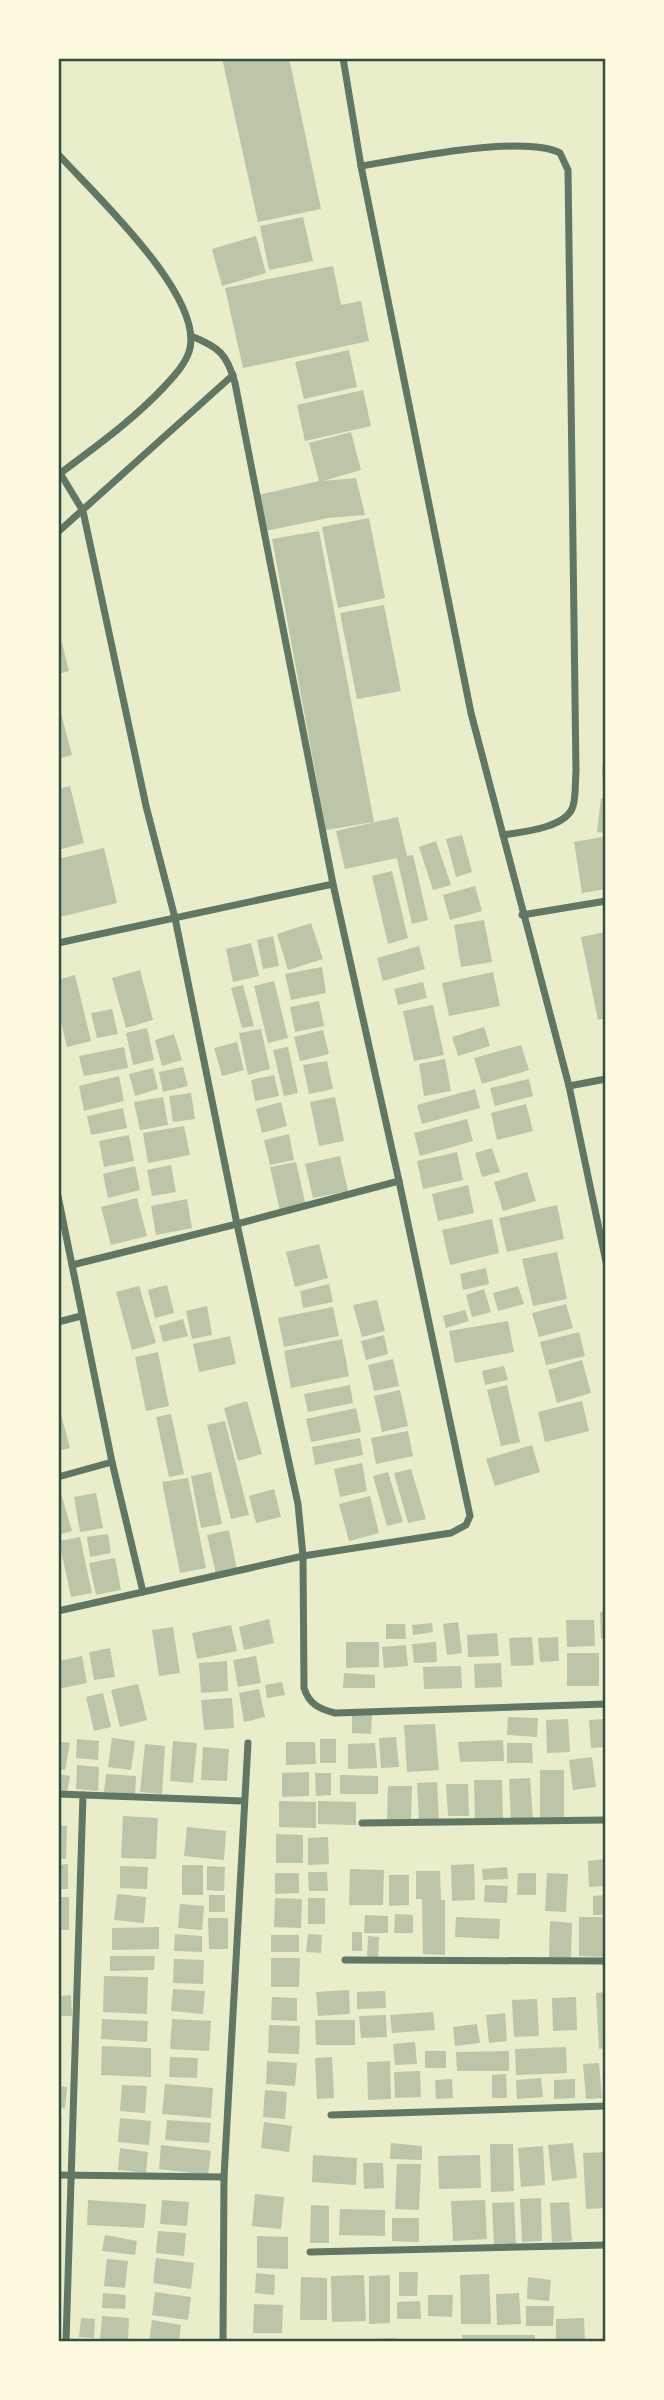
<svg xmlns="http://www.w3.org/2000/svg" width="664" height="2400" font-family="Poppins,sans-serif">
<rect width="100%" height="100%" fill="#e9edc9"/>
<!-- building -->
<g fill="#bcc5a7">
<path d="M222 58H289L321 209 258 222Z"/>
<path d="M303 217 313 261 269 270 260 226Z"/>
<path d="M256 236 266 273 222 286 212 249Z"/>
<path d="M333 266 341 305 361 301 369 341 243 368 225 288Z"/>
<path d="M349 350 357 387 304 399 295 362Z"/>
<path d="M363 390 371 426 305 441 297 405Z"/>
<path d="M351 432 361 470 323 481 356 478 365 515 328 518 266 531 258 495 319 481 309 443Z"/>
<path d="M369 518 385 598 338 608 322 527Z"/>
<path d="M319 531 374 822 326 830 272 539Z"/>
<path d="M384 605 401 691 357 699 340 613Z"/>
<path d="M62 643 69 671 58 674V644Z"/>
<path d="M58 702 72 755 58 759Z"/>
<path d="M602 766H606V787L603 788Z"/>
<path d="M70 786 84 843 58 850V789Z"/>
<path d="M601 798 606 799V833L597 832Z"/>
<path d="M398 817 407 856 413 855 428 920 412 924 397 858 345 869 336 831Z"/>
<path d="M462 835 472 872 456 877 446 839Z"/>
<path d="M603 837 606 859V889L582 893 574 842Z"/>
<path d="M436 841 451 885 433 890 419 847Z"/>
<path d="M104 848 117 903 60 917 58 908V859Z"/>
<path d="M392 871 408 938 388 944 372 876Z"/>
<path d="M475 886 482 911 450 920 443 895Z"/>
<path d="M484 920 492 962 461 967 454 925Z"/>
<path d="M311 923 323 959 288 970 277 934Z"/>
<path d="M606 932V1018L598 1020 581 937Z"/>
<path d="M273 936 279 966 263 969 257 940Z"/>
<path d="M251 943 259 976 233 982 226 949Z"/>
<path d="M419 946 425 969 383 981 377 958Z"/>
<path d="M322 967 326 993 291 1000 285 974Z"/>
<path d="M140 970 153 1020 126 1028 112 978Z"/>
<path d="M493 972 500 1006 449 1016 442 983Z"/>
<path d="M75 975 91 1041 67 1047 58 1010V980Z"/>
<path d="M274 981 288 1038 268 1043 254 986Z"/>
<path d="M423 982 427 998 398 1005 394 989Z"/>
<path d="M243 985 254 1026 242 1028 231 988Z"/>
<path d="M319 1001 324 1026 295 1032 290 1007Z"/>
<path d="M433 1005 444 1055 414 1061 403 1011Z"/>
<path d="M112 1009 118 1034 97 1038 91 1013Z"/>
<path d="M484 1027 490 1046 458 1056 452 1037Z"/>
<path d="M147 1028 154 1060 133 1065 126 1033Z"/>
<path d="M261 1029 270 1069 248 1075 239 1033Z"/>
<path d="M323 1030 329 1054 300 1061 294 1037Z"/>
<path d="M174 1034 182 1060 162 1066 155 1040Z"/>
<path d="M237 1042 244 1070 222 1076 214 1048Z"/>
<path d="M521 1045 529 1070 482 1084 474 1058Z"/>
<path d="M124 1047 128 1068 84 1076 79 1056Z"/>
<path d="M288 1047 298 1093 284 1096 273 1050Z"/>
<path d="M445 1059 451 1091 424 1096 419 1064Z"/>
<path d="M327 1061 333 1089 309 1094 303 1065Z"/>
<path d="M183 1067 188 1086 163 1092 159 1072Z"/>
<path d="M153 1068 158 1089 135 1096 129 1074Z"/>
<path d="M274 1075 279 1096 255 1101 251 1080Z"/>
<path d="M119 1076 124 1101 84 1111 79 1086Z"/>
<path d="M529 1079 533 1096 495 1106 490 1088Z"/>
<path d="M475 1089 480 1108 422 1124 417 1105Z"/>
<path d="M191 1093 195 1119 173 1122 169 1096Z"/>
<path d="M163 1097 168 1125 140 1130 134 1102Z"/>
<path d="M335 1097 344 1141 319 1146 310 1102Z"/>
<path d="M281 1102 287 1126 262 1133 256 1109Z"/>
<path d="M526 1104 533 1131 497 1140 491 1113Z"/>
<path d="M123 1108 127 1128 91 1135 87 1116Z"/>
<path d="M467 1119 473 1141 420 1156 414 1133Z"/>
<path d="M184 1126 190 1155 148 1163 143 1133Z"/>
<path d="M289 1134 294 1160 270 1165 264 1140Z"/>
<path d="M129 1135 134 1161 104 1167 99 1141Z"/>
<path d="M492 1148 500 1172 482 1177 475 1153Z"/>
<path d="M457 1152 463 1180 423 1189 417 1161Z"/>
<path d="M340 1156 348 1191 313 1198 305 1164Z"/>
<path d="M296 1162 306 1206 280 1211 270 1167Z"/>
<path d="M171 1165 176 1192 152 1196 147 1170Z"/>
<path d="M135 1166 140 1190 108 1198 103 1174Z"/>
<path d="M527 1172 536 1201 503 1211 494 1182Z"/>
<path d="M468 1185 474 1213 438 1221 432 1194Z"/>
<path d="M137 1198 147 1236 111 1245 101 1207Z"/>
<path d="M187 1199 192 1228 156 1235 151 1206Z"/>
<path d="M557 1205 564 1239 507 1252 499 1218Z"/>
<path d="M492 1219 499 1253 450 1265 442 1230Z"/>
<path d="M319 1244 328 1278 295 1287 286 1252Z"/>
<path d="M557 1252 567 1299 533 1306 522 1259Z"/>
<path d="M486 1268 489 1284 463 1290 460 1274Z"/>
<path d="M329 1284 333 1302 303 1308 300 1291Z"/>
<path d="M167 1285 174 1313 155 1318 148 1290Z"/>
<path d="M139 1286 156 1343 132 1350 116 1292Z"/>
<path d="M518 1286 524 1304 498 1311 493 1293Z"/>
<path d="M484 1289 491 1312 472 1317 466 1295Z"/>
<path d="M377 1300 385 1331 362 1337 353 1305Z"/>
<path d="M566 1304 573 1328 539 1337 532 1313Z"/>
<path d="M207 1306 212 1335 192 1339 186 1311Z"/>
<path d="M333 1307 339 1336 284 1347 278 1318Z"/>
<path d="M465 1310 469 1321 446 1328 443 1316Z"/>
<path d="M183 1319 188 1336 163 1342 159 1326Z"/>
<path d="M508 1321 514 1352 455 1363 449 1331Z"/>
<path d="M579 1332 585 1356 546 1365 540 1342Z"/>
<path d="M384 1335 388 1354 366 1360 361 1341Z"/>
<path d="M230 1336 236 1364 199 1372 193 1344Z"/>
<path d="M342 1339 349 1376 291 1388 284 1351Z"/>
<path d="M158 1352 169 1406 146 1411 135 1357Z"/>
<path d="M393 1359 399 1386 374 1391 368 1365Z"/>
<path d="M582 1360 591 1393 557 1403 548 1370Z"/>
<path d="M504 1366 508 1380 485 1385 482 1371Z"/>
<path d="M350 1385 353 1403 308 1412 304 1394Z"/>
<path d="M507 1385 520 1442 501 1446 487 1390Z"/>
<path d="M400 1390 408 1426 382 1432 374 1396Z"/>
<path d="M247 1401 262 1454 238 1461 224 1408Z"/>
<path d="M582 1401 589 1431 545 1442 538 1412Z"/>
<path d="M58 1403 70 1448 58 1451Z"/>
<path d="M356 1408 361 1432 311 1442 306 1419Z"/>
<path d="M171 1414 184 1474 169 1477 156 1417Z"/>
<path d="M225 1421 249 1515 231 1519 207 1425Z"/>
<path d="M408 1431 413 1456 376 1464 371 1438Z"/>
<path d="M360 1438 363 1455 315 1465 312 1447Z"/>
<path d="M532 1445 540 1472 495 1486 486 1459Z"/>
<path d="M362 1463 367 1491 340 1497 334 1469Z"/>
<path d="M411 1469 426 1519 408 1523 394 1473Z"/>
<path d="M211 1472 222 1524 201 1528 191 1476Z"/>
<path d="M388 1472 403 1522 387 1526 373 1476Z"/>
<path d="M188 1478 206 1568 180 1573 162 1482Z"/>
<path d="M274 1489 281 1517 256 1523 249 1496Z"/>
<path d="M60 1490 72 1531 58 1535V1491Z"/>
<path d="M96 1493 103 1528 80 1532 74 1497Z"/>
<path d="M370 1496 379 1533 349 1541 339 1504Z"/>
<path d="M229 1530 237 1570 216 1574 207 1535Z"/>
<path d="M108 1534 111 1553 90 1557 87 1537Z"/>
<path d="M80 1537 92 1593 71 1597 59 1541Z"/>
<path d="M115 1558 121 1590 96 1595 89 1563Z"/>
<path d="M606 1611V1638L601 1639 600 1612Z"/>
<path d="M269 1619 274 1643 244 1650 239 1627Z"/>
<path d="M566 1620H594L595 1646 567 1647Z"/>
<path d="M458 1622 462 1653 447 1655 443 1624Z"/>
<path d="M432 1623 433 1632 413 1635 412 1625Z"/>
<path d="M386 1624H405L406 1639H386Z"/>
<path d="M231 1625 237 1651 197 1659 192 1633Z"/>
<path d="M173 1627 180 1673 159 1676 152 1630Z"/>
<path d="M497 1633 499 1656 468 1657 467 1635Z"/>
<path d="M532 1637 534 1665 511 1666 509 1638Z"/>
<path d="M558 1637 559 1661 540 1662 538 1638Z"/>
<path d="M346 1642H379V1667L346 1668Z"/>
<path d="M436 1642 437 1662 414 1663 412 1644Z"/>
<path d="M406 1645 408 1666 384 1668 382 1647Z"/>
<path d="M110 1648 115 1677 94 1680 89 1652Z"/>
<rect x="567" y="1653" width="32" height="33"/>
<path d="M82 1656 87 1683 58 1689V1661Z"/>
<path d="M256 1656 261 1683 238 1687 233 1660Z"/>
<path d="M227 1661 228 1691 201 1693 199 1663Z"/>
<path d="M501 1663 502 1687 475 1688 474 1664Z"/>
<path d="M461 1666 462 1688 424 1689 423 1667Z"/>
<path d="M344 1673 375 1675V1688H343Z"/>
<path d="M282 1682 285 1695 267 1698 265 1685Z"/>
<path d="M138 1684 147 1720 120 1727 111 1690Z"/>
<path d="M259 1689 265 1717 244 1722 239 1693Z"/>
<path d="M103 1693 111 1727 94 1731 86 1697Z"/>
<path d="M232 1698 234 1728 204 1730 201 1700Z"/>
<path d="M352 1713 372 1714 371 1734 352 1733Z"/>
<path d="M508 1717 538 1718 537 1737 507 1735Z"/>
<path d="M568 1719 570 1752 547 1753 546 1720Z"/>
<path d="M606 1719V1747L591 1748 589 1720Z"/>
<path d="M435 1724 439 1770 407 1772 404 1725Z"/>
<path d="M396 1737 399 1767 381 1768 379 1738Z"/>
<path d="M112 1738 135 1741 131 1770 108 1767Z"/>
<path d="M77 1739 99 1741 98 1760 76 1758Z"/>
<rect x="320" y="1739" width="16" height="24"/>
<path d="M503 1740 504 1761 460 1762 458 1742Z"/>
<path d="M58 1741 70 1743 65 1770 58 1769Z"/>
<path d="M173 1741 197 1743 193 1783 170 1781Z"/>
<path d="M286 1742H315L316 1764 286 1765Z"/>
<path d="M375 1743 377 1768 348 1769V1744Z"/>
<path d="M507 1743H532L533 1763H507Z"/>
<path d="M145 1744 165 1746 162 1794 140 1792Z"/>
<path d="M203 1747 229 1749 227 1781 201 1780Z"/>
<path d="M592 1757 596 1787 573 1790 569 1760Z"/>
<path d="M77 1765 99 1767 98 1791 76 1789Z"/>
<path d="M540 1770H564V1817L540 1818Z"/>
<path d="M309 1772V1796L282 1797V1773Z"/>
<path d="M315 1773H331V1795L316 1796Z"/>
<path d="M58 1774 70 1776 67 1793 58 1791Z"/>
<path d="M106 1774 136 1776 135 1795 104 1792Z"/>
<path d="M340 1775 378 1776V1794H340Z"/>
<path d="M530 1778 533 1820 511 1821 509 1779Z"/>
<path d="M474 1780H502L503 1820 475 1821Z"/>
<path d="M437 1782 439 1819 419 1820 417 1783Z"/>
<path d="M446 1784H468L469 1816H448Z"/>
<path d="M388 1786H412L411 1820 387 1819Z"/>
<path d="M279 1801 316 1802V1828L279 1827Z"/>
<path d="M318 1801 356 1802V1825L318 1824Z"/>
<path d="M123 1816 158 1818 156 1859 121 1858Z"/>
<path d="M58 1825 67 1826 66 1859H58Z"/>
<path d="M187 1827 226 1831 224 1860 184 1856Z"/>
<path d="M276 1834 303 1835V1863H276Z"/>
<path d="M328 1837 329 1864 308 1865V1838Z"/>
<path d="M606 1859V1886L589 1887 588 1861Z"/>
<path d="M68 1864V1889H58V1865Z"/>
<path d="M474 1864 475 1900 452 1901 451 1865Z"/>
<rect x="182" y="1865" width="21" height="30"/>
<path d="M120 1866 148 1867 147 1889 120 1888Z"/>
<path d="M207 1866 225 1867 224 1891 207 1890Z"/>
<path d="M507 1867 508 1879 483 1880 482 1869Z"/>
<path d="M350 1869 384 1870 383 1905H349Z"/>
<path d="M416 1871H440L441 1900H445V1955L423 1954 422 1899H416Z"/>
<path d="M308 1872H327L328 1891H309Z"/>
<path d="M275 1873H299V1893L275 1894Z"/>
<path d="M518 1873H536V1895H517Z"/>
<path d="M547 1873 568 1874 566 1912 545 1911Z"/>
<path d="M389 1875H409V1905L389 1906Z"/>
<path d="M485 1885 508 1886 507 1903 484 1902Z"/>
<path d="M117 1894 146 1897 144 1923 114 1920Z"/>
<rect x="209" y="1895" width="16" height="17"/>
<path d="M606 1895V1915H593V1896Z"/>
<rect x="58" y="1897" width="11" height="33"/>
<path d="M275 1898 302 1899 301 1928 274 1927Z"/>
<rect x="308" y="1898" width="17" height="26"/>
<path d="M180 1904 204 1906 202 1930 178 1928Z"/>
<path d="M395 1914 413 1915V1933H394Z"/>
<path d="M365 1915 388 1916V1933H364Z"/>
<path d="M456 1917 500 1919 499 1939 455 1937Z"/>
<path d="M579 1917H606V1957L579 1956Z"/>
<path d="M208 1918H228V1949H209Z"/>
<path d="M550 1921 572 1923 571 1958H549Z"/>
<path d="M159 1927V1949L112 1950V1928Z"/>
<rect x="352" y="1932" width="10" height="19"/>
<path d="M175 1934 202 1936V1952L174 1951Z"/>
<path d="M308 1934 322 1935 321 1953 306 1952Z"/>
<rect x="271" y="1935" width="28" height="17"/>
<path d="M368 1936 379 1937 378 1959H367Z"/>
<path d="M110 1956H155L154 1970 110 1971Z"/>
<path d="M271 1958H300L299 1987H271Z"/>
<path d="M174 1959 204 1960 203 1984 173 1983Z"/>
<path d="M104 1976 148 1977 147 2014 103 2012Z"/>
<path d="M173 1989 205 1991 203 2014 171 2011Z"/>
<path d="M349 1990 350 2014 318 2016 316 1992Z"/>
<path d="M385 1991 386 2008 357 2009V1992Z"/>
<path d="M606 1992V2048L599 2049 596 1993Z"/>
<path d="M71 1995 72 2016H58V1996Z"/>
<path d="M272 1997 297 1998V2021L271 2020Z"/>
<path d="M576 1997 577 2030 553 2031 552 1998Z"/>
<path d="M537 1999 539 2036 514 2037 512 2000Z"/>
<path d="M433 2012 435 2030 392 2033 390 2015Z"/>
<path d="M505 2013 507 2041 489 2043 486 2015Z"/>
<path d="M386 2015 387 2037 361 2038 359 2016Z"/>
<path d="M102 2019 148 2021 147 2042 101 2039Z"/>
<path d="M172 2019 211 2021 209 2051 170 2049Z"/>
<path d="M315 2020H355V2045H316Z"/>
<path d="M477 2024 480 2043 455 2046 453 2027Z"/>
<path d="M269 2025 300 2026 299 2054 268 2053Z"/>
<path d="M415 2042 417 2064 395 2065 393 2044Z"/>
<path d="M102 2046 151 2048V2077L101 2075Z"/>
<path d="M566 2047 567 2073 516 2075 515 2049Z"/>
<rect x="425" y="2051" width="21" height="17"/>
<path d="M509 2051V2071H457L456 2052Z"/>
<path d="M170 2057 198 2058 197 2078 169 2077Z"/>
<path d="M332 2057 334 2098 317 2099 315 2058Z"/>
<path d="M267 2061 297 2063 295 2086 266 2084Z"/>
<path d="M390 2061 391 2099 368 2100 367 2062Z"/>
<path d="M599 2063 602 2098 586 2099 583 2064Z"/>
<path d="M420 2071 421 2097 395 2098 394 2072Z"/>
<path d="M506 2074 507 2098H492V2075Z"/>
<path d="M541 2078 543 2097 517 2099 516 2080Z"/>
<path d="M452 2079 453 2098 436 2099 435 2080Z"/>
<path d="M575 2079V2098L554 2099V2080Z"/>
<path d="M165 2084 213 2088 211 2118 162 2114Z"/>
<path d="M122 2085 147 2086 145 2113 120 2111Z"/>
<path d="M58 2086 67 2087 65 2108H58Z"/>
<path d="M265 2090 287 2092 285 2119 263 2117Z"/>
<path d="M58 2117H62L60 2140H58Z"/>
<path d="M120 2118 151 2121 149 2145 118 2142Z"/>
<path d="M167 2120 211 2123 209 2143 165 2140Z"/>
<path d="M264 2122 292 2126 289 2152 261 2148Z"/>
<path d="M391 2143 422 2146V2160L390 2159Z"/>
<path d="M573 2143 577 2178 552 2181 548 2145Z"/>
<path d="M490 2144H513L514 2191 491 2192Z"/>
<path d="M161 2145 211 2151 208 2175 159 2169Z"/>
<path d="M543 2146 545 2185 521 2187 518 2148Z"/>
<path d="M120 2148 148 2152 146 2173 118 2170Z"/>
<path d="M606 2152V2208L586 2209 583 2153Z"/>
<path d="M313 2155 357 2158 356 2185 312 2182Z"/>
<path d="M480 2155 481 2188 439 2189 438 2156Z"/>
<path d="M363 2163H383L384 2188 364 2189Z"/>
<path d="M397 2164H421L419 2210 395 2209Z"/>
<path d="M255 2194 284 2197 281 2229 252 2226Z"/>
<path d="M541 2198 542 2241 522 2242 520 2199Z"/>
<path d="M88 2200 146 2204 144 2228 87 2225Z"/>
<path d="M162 2200 189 2202 187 2226 160 2224Z"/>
<path d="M485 2200 487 2239 453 2241 451 2201Z"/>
<path d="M514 2202 516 2244 494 2245 492 2203Z"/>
<path d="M569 2202 572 2241 552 2242 550 2203Z"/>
<path d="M311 2205 329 2206V2243H310Z"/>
<path d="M340 2209 385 2210V2236L339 2235Z"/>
<path d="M606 2216V2235H603V2217Z"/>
<path d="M392 2218H419V2242L392 2241Z"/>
<path d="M158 2231 186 2233 184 2256 156 2253Z"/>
<path d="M105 2235 137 2241 135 2255 102 2251Z"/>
<path d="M257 2236 288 2237V2269L257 2268Z"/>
<path d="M156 2258 194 2263 191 2289 153 2283Z"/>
<path d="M107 2259 128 2261 125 2288 104 2286Z"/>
<path d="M399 2272H418L417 2296H399Z"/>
<path d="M256 2273 275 2275 274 2295 255 2293Z"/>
<path d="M489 2274 491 2324H461L460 2275Z"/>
<path d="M364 2275 366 2321 332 2322 331 2276Z"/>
<path d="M390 2275V2323L369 2324V2276Z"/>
<path d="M301 2277 327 2278V2320H300Z"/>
<path d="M528 2277 551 2280 549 2301 527 2299Z"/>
<path d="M155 2292 191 2297 188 2320 152 2315Z"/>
<path d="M103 2293 126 2295 125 2309 102 2308Z"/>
<path d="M519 2293 521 2324 497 2325 496 2294Z"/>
<path d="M428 2295H453L452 2317 428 2316Z"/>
<path d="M420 2301 421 2319H397V2302Z"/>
<path d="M254 2304 283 2305 282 2333H253Z"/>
<path d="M526 2306H554L553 2326H526Z"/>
<path d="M102 2316 129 2318 128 2342 100 2341Z"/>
<path d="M81 2318 95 2319 94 2338 79 2337Z"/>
<path d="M584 2318 585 2342H556V2319Z"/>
<path d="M152 2320 181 2325 179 2342H149Z"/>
<rect x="462" y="2335" width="73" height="7"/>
<path d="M396 2338V2342H376V2339Z"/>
<rect x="400" y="2339" width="21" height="3"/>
</g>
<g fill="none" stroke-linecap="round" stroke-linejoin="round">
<!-- minor -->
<g stroke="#617663" stroke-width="7">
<path d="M343 58 361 166 471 713 569 1086 606 1262"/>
<path d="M58 154C93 193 207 298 189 352 184 366 173 377 164 387 132 421 95 447 58 475"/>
<path d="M361 166C406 159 522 134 560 153L568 170 576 772C575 783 576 796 573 806 567 828 522 832 503 835"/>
<path d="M60 473 83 511 146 806 175 918 237 1224 298 1504 303 1556 304 1688C309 1704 319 1709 335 1713L606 1704"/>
<path d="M58 532 233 375"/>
<path d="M522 915 606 901"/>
<path d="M58 943 333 884"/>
<path d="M569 1086 606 1079"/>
<path d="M58 1196 112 1462 143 1592"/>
<path d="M72 1265 237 1224 399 1181"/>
<path d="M58 1322 81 1316"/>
<path d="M58 1477 112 1462"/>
<path d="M58 1611 303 1556 451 1533 466 1525 470 1516 399 1181 333 884 235 383C227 354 219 347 191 336"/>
<path d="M58 1794 243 1801"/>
<path d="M362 1823 606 1820"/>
<path d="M345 1960 606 1961"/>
<path d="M331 2115 606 2106"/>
<path d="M58 2175 224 2177"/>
<path d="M310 2252 606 2245"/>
<path d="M66 2342 83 1795"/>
<path d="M223 2342 224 2177 248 1743"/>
</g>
</g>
<!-- border -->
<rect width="664" height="2400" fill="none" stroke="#fefae0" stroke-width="119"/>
<rect x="60" y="60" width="544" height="2280" fill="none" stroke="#344e41" stroke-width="2.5"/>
</svg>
